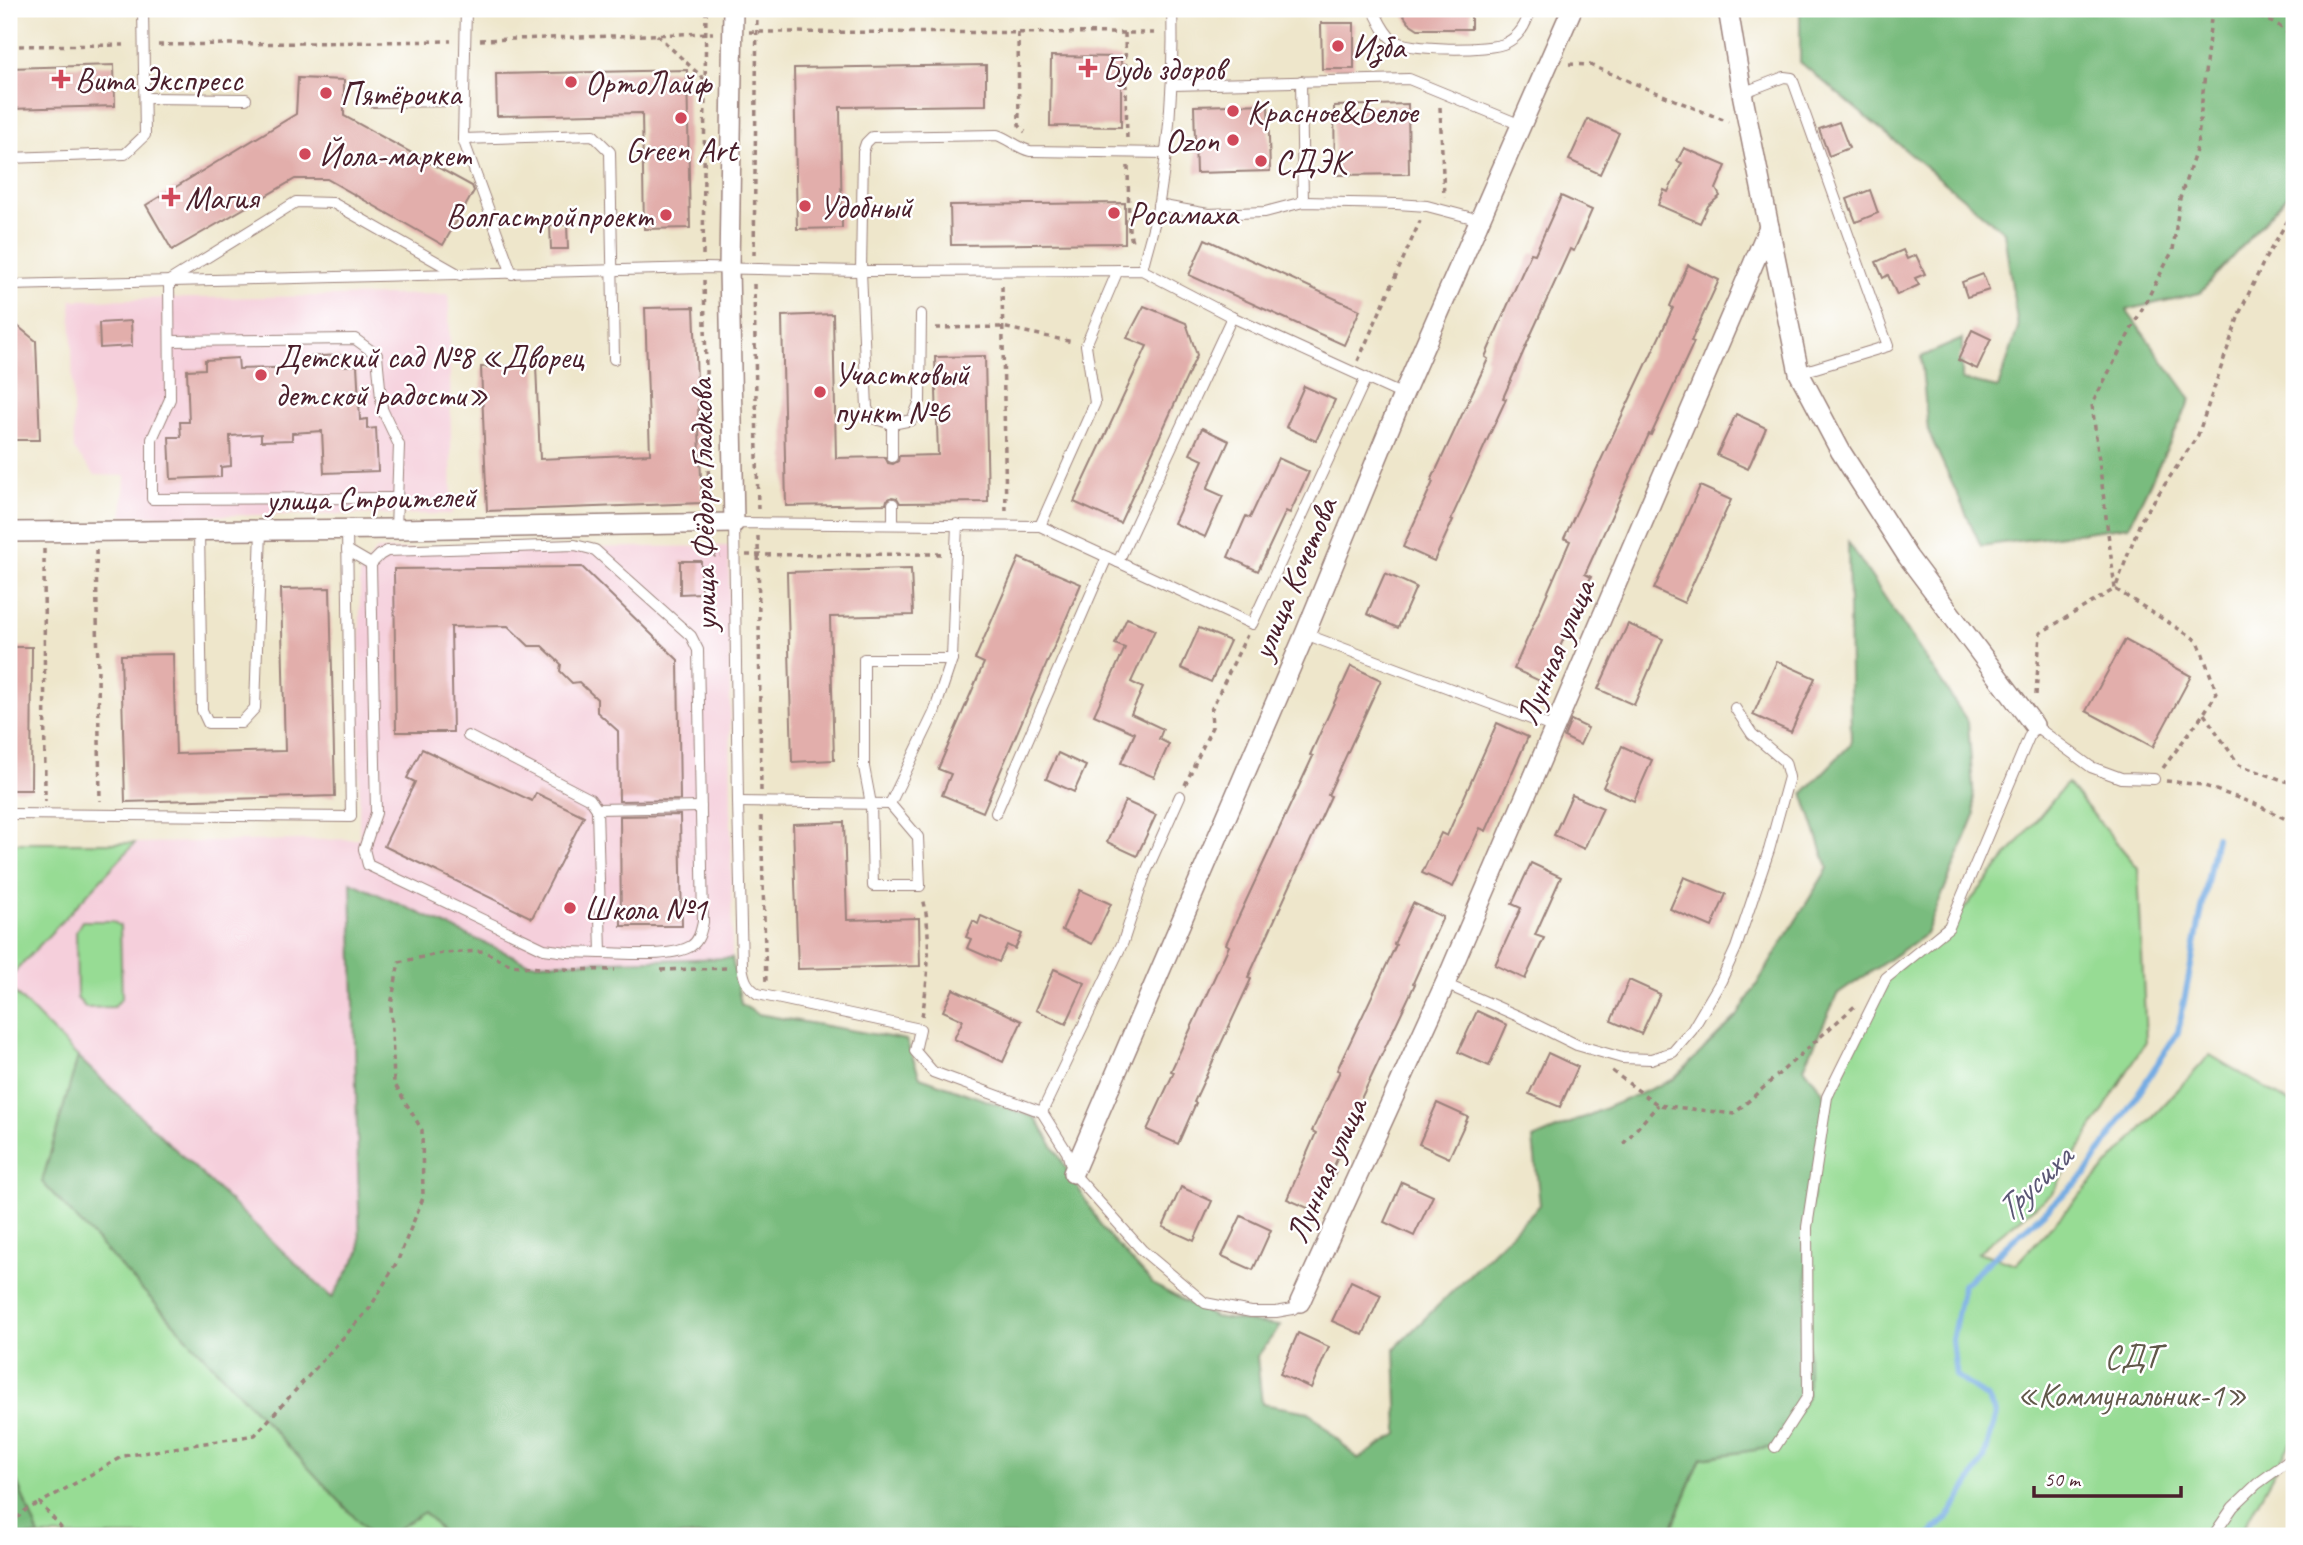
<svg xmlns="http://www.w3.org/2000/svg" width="2303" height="1545" font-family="Caveat,sans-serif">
<rect width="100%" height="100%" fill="#fff"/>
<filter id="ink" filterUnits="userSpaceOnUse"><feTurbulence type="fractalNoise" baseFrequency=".0143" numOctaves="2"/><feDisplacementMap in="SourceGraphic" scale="14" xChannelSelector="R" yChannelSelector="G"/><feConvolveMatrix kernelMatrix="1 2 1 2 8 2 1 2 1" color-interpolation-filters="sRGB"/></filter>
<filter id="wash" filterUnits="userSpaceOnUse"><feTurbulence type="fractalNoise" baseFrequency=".00686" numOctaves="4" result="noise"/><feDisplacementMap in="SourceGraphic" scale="28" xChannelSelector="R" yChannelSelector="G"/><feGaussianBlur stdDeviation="1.57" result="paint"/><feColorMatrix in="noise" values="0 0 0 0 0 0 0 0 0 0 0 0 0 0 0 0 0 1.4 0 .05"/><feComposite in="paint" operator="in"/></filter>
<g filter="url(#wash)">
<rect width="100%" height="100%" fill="#eee6cb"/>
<!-- built -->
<g fill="#f5cfdb">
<path d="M449 294 452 514 122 516 125 476 95 475 74 450 71 300Z"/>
<path d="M729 546 732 958 529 963 351 882 360 1251 332 1298 78 1057 9 987V978L135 843 359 839 360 573 376 550Z"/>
</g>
<!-- green -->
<g fill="#97dc94" stroke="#707e60" stroke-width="2">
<path d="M2067 783 2138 868 2146 1041 2052 1193 1978 1252 2016 1264 2210 1055 2294 1105V1437L2242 1530 2258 1536H1669L1701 1458 1775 1447 1827 1097 1886 978 1949 927Z"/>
<path d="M9 843H135L9 978Z"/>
<path d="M82 921H112L120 926 122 998 114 1007 86 1008 77 998 76 931Z"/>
<path d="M9 987 78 1057 42 1182 372 1536H39L9 1463Z"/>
<path d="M424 1512 446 1536H387Z"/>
</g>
<!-- forest -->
<g fill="#79bc7e" stroke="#626e54" stroke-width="2">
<path d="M1800 9H2294V188L2200 293 2126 310 2191 399 2129 526 1981 546 1928 431 1921 357 1962 339V380L1998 388 2018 328 2004 232 1800 62Z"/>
<path d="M1848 542 1968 722 1975 815 1926 934 1837 995 1804 1067 1827 1097 1807 1227 1808 1396 1775 1447 1701 1458 1668 1536H446L424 1512 387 1536H372L42 1182 78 1057 332 1298 360 1251 351 882 529 963 732 958 741 1004 758 1014 906 1040 920 1077 1036 1118 1104 1231 1154 1285 1214 1317 1280 1326 1257 1357 1262 1404 1309 1412 1358 1459 1398 1434 1395 1348 1540 1205 1533 1139 1674 1079 1738 1015 1828 868 1803 793 1851 744Z"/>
<path d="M9 1463 39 1536H9Z"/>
</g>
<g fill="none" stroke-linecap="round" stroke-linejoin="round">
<!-- stream -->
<path stroke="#74ace3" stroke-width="6" d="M1930 1536 1951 1513 1984 1459 1996 1414 1988 1399 1956 1376 1952 1340 1963 1285 2086 1174 2178 1032 2216 837"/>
</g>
<g id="blocks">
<!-- building -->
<g fill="#e2aeab">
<path d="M1399 9H1471V29H1418L1409 23Z"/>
<path d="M1321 23H1354V69H1322Z"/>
<path d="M1051 56 1121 57V127L1050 126Z"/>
<path d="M114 65 115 106 9 109V68Z"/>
<path d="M986 65V105L840 107 842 228 797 229 794 68Z"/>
<path d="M687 70 690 228 644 229 642 113 497 116 496 74Z"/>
<path d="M298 78 344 80V116L472 186 474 191 443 245 327 179H295L172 250 146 205 296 114Z"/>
<path d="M1268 104 1270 171 1196 173 1194 106Z"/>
<path d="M1408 104 1409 174 1335 175 1334 106Z"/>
<path d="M1588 119 1619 133 1600 174 1569 160Z"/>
<path d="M1839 122 1849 148 1829 156 1819 129Z"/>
<path d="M1684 148 1726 166 1716 189 1720 196 1708 206 1700 223 1658 205 1664 190 1668 192 1682 163 1677 161Z"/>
<path d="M1870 190 1878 213 1856 222 1847 199Z"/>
<path d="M1561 196 1592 210 1574 251 1570 249 1533 330 1503 398 1506 399 1451 519 1453 520 1434 561 1403 547 1433 482 1431 481 1488 359 1485 357 1513 293 1531 253 1535 254Z"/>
<path d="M1125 203V243L951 245 950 205Z"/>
<path d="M550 225H567L568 249H551Z"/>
<path d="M1205 239 1360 310 1344 345 1189 275Z"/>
<path d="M1903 250 1907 259 1916 255 1925 274 1915 278 1919 285 1897 295 1888 275 1883 278 1876 262Z"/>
<path d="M1688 265 1719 280 1691 341 1694 342 1651 435 1649 434 1585 574 1591 577 1544 683 1514 669 1570 541 1564 538 1673 308 1670 306Z"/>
<path d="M1983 274 1989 290 1967 297 1962 282Z"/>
<path d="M1144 306 1186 323 1197 355 1120 523 1074 502 1147 346 1127 338Z"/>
<path d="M694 307 702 503 487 511 481 367 536 365 540 459 650 454 645 308Z"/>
<path d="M833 314 836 458 885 457 888 463 893 464 898 461 899 456 938 455 935 357 985 356 988 502 900 503 897 498 892 497 887 500 886 504 786 506 782 316Z"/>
<path d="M9 319 36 341 40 440H9Z"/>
<path d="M131 321 132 346 100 348 99 323Z"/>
<path d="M1972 330 1991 339 1977 369 1958 360Z"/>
<path d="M340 355V366L357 365 360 420 367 419V429L376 428 378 471 324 473 322 431 292 433V440L261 441V434L230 436 231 466 221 467V477L171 479 169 437H181L180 422H189L187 370 205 369V360L238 358 239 369 305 367 304 357Z"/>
<path d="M1304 386 1335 400 1316 441 1286 427Z"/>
<path d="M1736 414 1766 428 1748 469 1717 455Z"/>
<path d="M1202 428 1229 441 1207 489 1223 496 1205 537 1174 523 1203 460 1190 454Z"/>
<path d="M1278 458 1309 472 1290 513 1286 511 1258 571 1228 557 1246 516 1250 518Z"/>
<path d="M1700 486 1731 500 1684 603 1654 589Z"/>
<path d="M1019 558 1081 584 983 812 942 795 951 774 938 769 984 663 975 659Z"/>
<path d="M680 561H701V593L680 594Z"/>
<path d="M582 567 678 660 680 800 619 801 618 731 597 712V699L579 682 572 683 560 671 561 664 542 646H529L508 626 451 627 453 732H396L394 569Z"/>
<path d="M911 569 913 615 830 617 834 760 792 762 787 572Z"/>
<path d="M1385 573 1416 587 1398 628 1367 614Z"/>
<path d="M330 588 335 796 125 802 121 655 173 654 176 754 285 751 281 589Z"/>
<path d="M1127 618 1155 630 1131 682 1143 688 1131 714 1163 729 1159 739 1169 744 1154 777 1121 763 1135 733 1094 715 1125 648 1115 644Z"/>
<path d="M1628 624 1663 639 1634 705 1598 689Z"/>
<path d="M1199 628 1230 641 1211 682 1181 668Z"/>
<path d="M2125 640 2191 676 2153 747 2086 711Z"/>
<path d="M9 647H32L31 790H9Z"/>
<path d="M1777 661 1815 678 1791 732 1753 715Z"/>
<path d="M1351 666 1381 680 1328 795 1331 796 1248 978 1251 979 1194 1102 1196 1103 1178 1144 1147 1130 1174 1072 1171 1071 1229 946 1226 944 1313 756 1310 755Z"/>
<path d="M1571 720 1588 728 1580 745 1564 737Z"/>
<path d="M1497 723 1528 737 1486 831 1480 828 1453 887 1422 873 1441 833 1447 836Z"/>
<path d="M1622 746 1652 760 1634 801 1603 787Z"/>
<path d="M422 749 532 801 536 793 584 816 532 918 384 846 415 782 407 778Z"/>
<path d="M1058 753 1086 766 1074 792 1046 779Z"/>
<path d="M1572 795 1603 808 1584 849 1554 835Z"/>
<path d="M1125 801 1156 815 1137 856 1107 842Z"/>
<path d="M680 815 682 926H621L620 816Z"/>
<path d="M844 822 847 920 919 918 920 966 798 969 793 824Z"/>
<path d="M1531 863 1561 877 1535 935 1544 938 1525 979 1495 965 1521 908 1512 904Z"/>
<path d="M1684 877 1726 894 1712 927 1670 909Z"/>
<path d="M1080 890 1111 904 1092 944 1062 930Z"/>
<path d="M1413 903 1443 917 1413 983 1415 984 1359 1103 1362 1105 1332 1170 1336 1172 1317 1212 1287 1199 1316 1133 1312 1131 1340 1071 1337 1070 1396 945 1394 944Z"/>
<path d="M981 916 1022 934 1015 949 1007 945 999 962 967 948 971 939 966 937 973 921 978 924Z"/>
<path d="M1054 969 1085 983 1066 1024 1036 1010Z"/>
<path d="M1629 980 1660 994 1641 1034 1611 1021Z"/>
<path d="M953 989 1022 1021 1003 1062 954 1039 963 1020 943 1011Z"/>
<path d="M1477 1011 1507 1025 1489 1066 1458 1052Z"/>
<path d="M1548 1053 1578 1067 1560 1107 1529 1094Z"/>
<path d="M1437 1103 1468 1117 1449 1158 1419 1144Z"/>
<path d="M1402 1182 1433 1196 1414 1236 1384 1222Z"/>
<path d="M1181 1187 1212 1201 1194 1241 1163 1227Z"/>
<path d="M1241 1216 1271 1230 1253 1270 1222 1256Z"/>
<path d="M1351 1281 1381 1295 1363 1335 1332 1321Z"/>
<path d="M1298 1333 1329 1347 1311 1388 1280 1374Z"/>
</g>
</g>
</g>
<g filter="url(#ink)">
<use href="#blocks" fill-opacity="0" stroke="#9c827b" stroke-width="2"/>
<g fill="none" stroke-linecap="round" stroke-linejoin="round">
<defs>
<g id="lane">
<path d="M466 9 463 139 512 274"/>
<path d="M1373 9C1379 20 1383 32 1393 40 1407 51 1490 51 1506 43 1520 36 1527 23 1530 9"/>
<path d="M1301 81 1303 202"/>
<path d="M1173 85 1409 79 1521 125"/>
<path d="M1742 93 1784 77 1792 78 1888 346 1799 373"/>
<path d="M145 98 246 99"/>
<path d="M372 102 464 101"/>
<path d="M463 139 593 135 610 152 614 359"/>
<path d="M9 158 125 154 145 135 143 9"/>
<path d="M1158 205 1208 214 1265 212 1303 202 1397 204 1427 206 1480 220"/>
<path d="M1142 270C1147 248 1155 225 1159 202 1170 138 1174 74 1172 9"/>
<path d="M9 285 703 268 861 271 1142 270 1232 317 1403 395"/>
<path d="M921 314 920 401 912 420 892 424 872 418 867 408 861 271 863 152 866 143 872 137 997 135C1009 139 1018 148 1030 151L1167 153"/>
<path d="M171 341 355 339 377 355 382 409 399 445 396 529"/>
<path d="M892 424V457"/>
<path d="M397 498 152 499V439L170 399 169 281 296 202 333 203 460 275"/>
<path d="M893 504V524"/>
<path d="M1040 526 1095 403 1086 345 1118 270"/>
<path d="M199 531 202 710 208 723H241L255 708 261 530"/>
<path d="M347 550 371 564 376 813 364 849 368 865 544 949 567 952 601 953 597 809"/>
<path d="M1118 562 1232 317"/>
<path d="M371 564 380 555 387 551 575 545 595 550 691 636 698 650 703 922C701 931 699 941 691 946 672 958 624 953 601 953"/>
<path d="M1305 634 1555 728"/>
<path d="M468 736 590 799 597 809 701 807"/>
<path d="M738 802 890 804 934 713 952 659"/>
<path d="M890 804 918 837 920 886H873L871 804 864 767V659H952L957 524"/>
<path d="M996 813 1107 557"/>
<path d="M9 814 351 817 347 529"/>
<path d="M1445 984 1518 1016 1577 1045 1622 1058 1651 1059 1673 1052 1692 1030 1721 981 1736 948 1769 850 1789 777 1785 762 1752 734 1735 708"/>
<path d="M1042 1112 1123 942 1146 872 1180 796"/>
<path d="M1300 1302 1293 1309 1276 1312H1251L1205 1303 1142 1250 1073 1173 1067 1152 1042 1112 933 1072 915 1051 920 1029 758 994C746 986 744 979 742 966L738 802 734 523 1040 526 1252 624 1366 378"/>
<path d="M1775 1447 1808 1396 1807 1227 1827 1097 1886 978 1949 927 2034 725 2091 767 2121 778 2154 779"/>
<path d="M2213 1536 2233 1507 2257 1484 2294 1457"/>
</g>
<g id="street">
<path d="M1769 227 1799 373 1841 452 1908 557 2034 725"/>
<path d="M9 532 396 529 734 523 729 268 733 9"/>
<path d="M1073 1173 1305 634 1403 395 1572 9"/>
<path d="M1300 1302 1445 984 1769 227 1742 93 1728 9"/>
</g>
</defs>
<!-- lane casing -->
<use href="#lane" stroke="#9c827b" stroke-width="12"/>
<!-- street casing -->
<use href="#street" stroke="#9c827b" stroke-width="22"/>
<!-- path -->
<g stroke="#9c827b" stroke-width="3.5" stroke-dasharray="5 5" stroke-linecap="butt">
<path d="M2212 9 2197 147 2180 198 2173 250 2092 404 2115 589 2141 520 2198 435 2240 312 2265 259 2294 210"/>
<path d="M2241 9 2278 25 2294 39"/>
<path d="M749 32 1158 33"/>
<path d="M1018 33 1019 125 1025 132"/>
<path d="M1125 33 1127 141"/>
<path d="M657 35 706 81"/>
<path d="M480 40 713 33"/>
<path d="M158 45 451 41"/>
<path d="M9 46 129 45"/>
<path d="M1569 64 1590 65 1728 122"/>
<path d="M1440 107 1444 197"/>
<path d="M1128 166 1129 230 1133 245"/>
<path d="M703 255 706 9"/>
<path d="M754 255 757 9"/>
<path d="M704 280 709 504"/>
<path d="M754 284 758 511"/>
<path d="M1002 286 1006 512"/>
<path d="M936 328 1002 327 1073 342"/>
<path d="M1358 361 1420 221"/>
<path d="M758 536 761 791"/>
<path d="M712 542 715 556H721"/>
<path d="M44 549 45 801"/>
<path d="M96 550 100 801"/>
<path d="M746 555 942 554"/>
<path d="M2036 695 2040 633 2115 589 2198 641 2217 693 2204 713 2163 768"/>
<path d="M2204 714 2239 765 2294 784"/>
<path d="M2166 781 2202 785 2255 804 2294 823"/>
<path d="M1185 785 1212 727 1211 710 1247 635"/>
<path d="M761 816 766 983"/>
<path d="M661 970 730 968"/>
<path d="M922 1016C928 982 932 932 923 898"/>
<path d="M1612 1071 1658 1105 1734 1114 1856 1005"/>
<path d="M1623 1144 1658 1105"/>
<path d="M9 1525 27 1509 40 1503"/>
<path d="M68 1536 40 1503 124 1456 255 1435 370 1308 398 1260 423 1198 422 1130 394 1083 391 1005 399 962 443 953 483 951 511 965 549 969 615 970"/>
</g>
<!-- lane -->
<use href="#lane" stroke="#fff" stroke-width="10"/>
<!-- street -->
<use href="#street" stroke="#fff" stroke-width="19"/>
</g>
</g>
<!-- markers -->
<g fill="#d1495b" stroke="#fff" stroke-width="2.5">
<circle cx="1338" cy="46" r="7"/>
<path d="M1084.5 57.5h7v7h7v7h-7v7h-7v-7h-7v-7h7z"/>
<path d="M57.5 68.5h7v7h7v7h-7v7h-7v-7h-7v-7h7z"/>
<circle cx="571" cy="82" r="7"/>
<circle cx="326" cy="93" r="7"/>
<circle cx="1233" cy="111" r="7"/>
<circle cx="681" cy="118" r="7"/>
<circle cx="1233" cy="140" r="7"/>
<circle cx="305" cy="154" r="7"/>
<circle cx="1261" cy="161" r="7"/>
<path d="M167.5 186.5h7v7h7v7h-7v7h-7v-7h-7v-7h7z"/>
<circle cx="805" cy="206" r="7"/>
<circle cx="1114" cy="213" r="7"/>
<circle cx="666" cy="215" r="7"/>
<circle cx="261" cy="375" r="7"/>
<circle cx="820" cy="392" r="7"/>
<circle cx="570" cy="908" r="7"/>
</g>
<g text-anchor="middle" stroke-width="5" stroke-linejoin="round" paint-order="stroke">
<!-- poi labels -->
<g font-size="33" fill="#4a1f2b" stroke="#fff" text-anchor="start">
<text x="1352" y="58">Изба</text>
<text x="1102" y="80">Будь здоров</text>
<text x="75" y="91">Вита Экспресс</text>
<text x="585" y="94">ОртоЛайф</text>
<text x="340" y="105">Пятёрочка</text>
<text x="1247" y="123">Красное&amp;Белое</text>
<text x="1219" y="152" text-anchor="end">Ozon</text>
<text x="681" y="161" text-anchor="middle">Green Art</text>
<text x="319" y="166">Йола-маркет</text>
<text x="1275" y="173">СДЭК</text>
<text x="185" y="209">Магия</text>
<text x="819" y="218">Удобный</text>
<text x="1128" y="225">Росамаха</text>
<text x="652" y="227" text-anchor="end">Волгастройпроект</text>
<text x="275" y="368">Детский сад №8 «Дворец<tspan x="275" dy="38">детской радости»</tspan></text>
<text x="834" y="385">Участковый<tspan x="834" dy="38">пункт №6</tspan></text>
<text x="584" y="920">Школа №1</text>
</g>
<!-- street labels -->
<g font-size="33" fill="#4a1f2b" stroke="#fff">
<text transform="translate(371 497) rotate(-1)" y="12">улица Строителей</text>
<text transform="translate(702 505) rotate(-91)" y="12">улица Фёдора Гладкова</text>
<text transform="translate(1293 578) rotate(-67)" y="12">улица Кочетова</text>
<text transform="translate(1554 652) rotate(-67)" y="12">Лунная улица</text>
<text transform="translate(1325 1170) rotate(-66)" y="12">Лунная улица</text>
</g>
<!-- park labels -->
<g font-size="33" fill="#61584a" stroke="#fff">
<text x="2132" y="1368">СДТ<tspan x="2132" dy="38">«Коммунальник-1»</tspan></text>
</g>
<!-- water labels -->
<g font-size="35" font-style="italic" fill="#5b5775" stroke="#fff">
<text transform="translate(2033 1183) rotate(-44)" y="12">Трусиха</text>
</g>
</g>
<!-- margin -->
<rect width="2303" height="1545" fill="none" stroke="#fff" stroke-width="35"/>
<!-- scale -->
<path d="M2034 1486v10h147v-10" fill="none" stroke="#4a1f2b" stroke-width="3.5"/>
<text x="2044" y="1486" font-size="21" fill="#4a1f2b" stroke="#ffffff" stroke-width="5" paint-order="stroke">50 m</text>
</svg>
